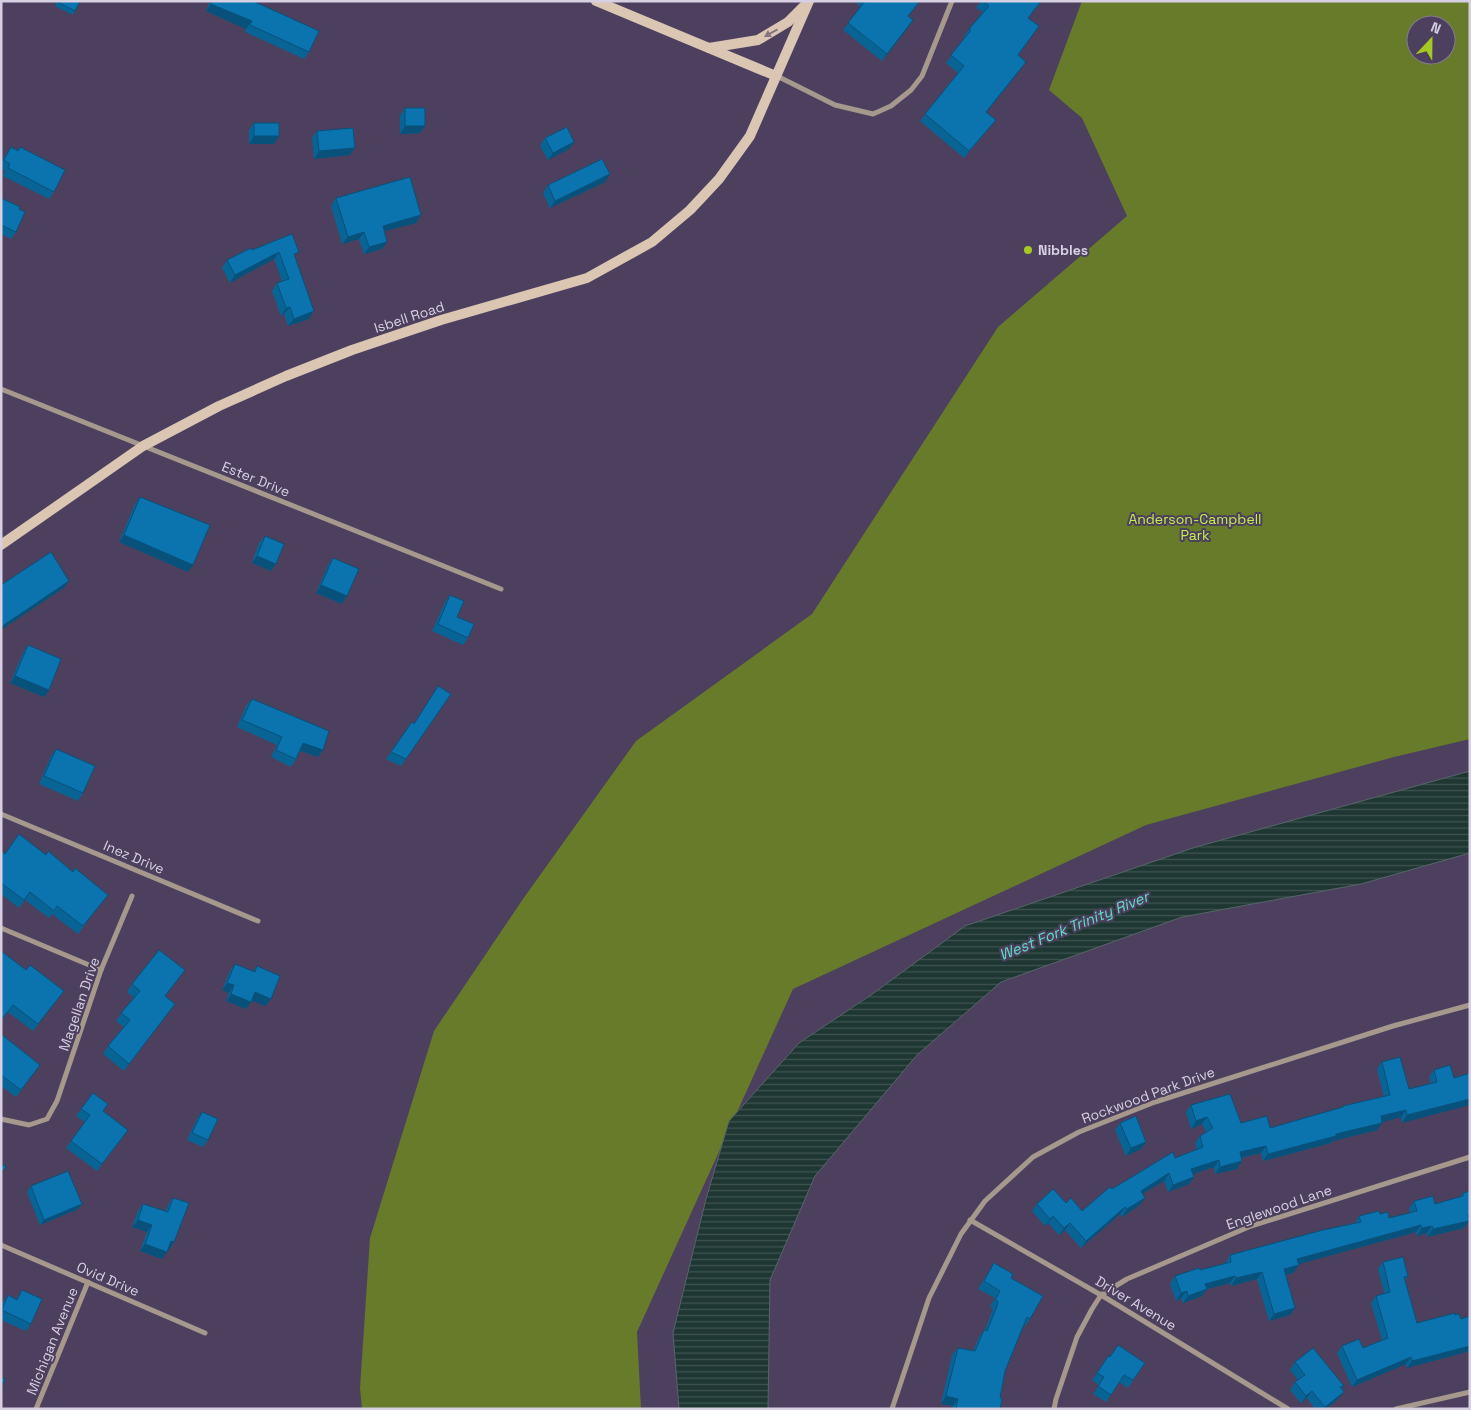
<svg xmlns="http://www.w3.org/2000/svg" width="1471" height="1410" font-family="'Space Grotesk',sans-serif">
<defs>
<pattern id="water-rules" width="6" height="5" patternUnits="userSpaceOnUse" patternTransform="scale(1.25)"><rect width="6" height="5" fill="#1f3733"/><path d="M0 2.5h6" fill="none" stroke="#3f5350"/></pattern>
</defs>
<rect width="100%" height="100%" fill="#4c405e"/>
<!-- green -->
<path fill="#677b2a" fill-rule="evenodd" d="M1082 1H1470V739L1394 757 1146 825 793 989 637 1332 641 1409H362L360 1388 370 1238 434 1031 523 899 636 741 812 614 998 327 1127 216 1082 118 1049 90ZM1416 25H1446V55H1416Z"/>
<!-- water -->
<path fill="url(#water-rules)" stroke="#566568" d="M1470 771V853L1361 884 1182 917 1001 982 917 1055 815 1176 770 1280 768 1409H679L673 1333 706 1199 729 1121 799 1043 871 995 965 926 1196 847Z"/>
<g fill="none" stroke-linecap="round" stroke-linejoin="round">
<!-- street -->
<g stroke="#a6988c" stroke-width="5">
<path d="M777 76 835 105 873 114 891 106 911 90 922 76 952 1"/>
<path d="M1 389 501 589"/>
<path d="M1 814 258 921"/>
<path d="M1 928 101 970"/>
<path d="M1 1119 29 1125 47 1119 57 1101 101 970 132 896"/>
<path d="M970 1220 1101 1295 1288 1409"/>
<path d="M1 1245 205 1333"/>
<path d="M36 1409 88 1282"/>
<path d="M892 1409 929 1298 961 1234 985 1201 1033 1157 1079 1132 1155 1102 1393 1026 1470 1005"/>
<path d="M1054 1409 1056 1399 1077 1337 1092 1309 1101 1295 1127 1279 1251 1226 1470 1157"/>
<path d="M1396 1409 1470 1392"/>
</g>
<!-- secondary -->
<g stroke="#dbc5b3" stroke-width="10">
<path d="M596 1 776 76"/>
<path d="M709 48 758 40 788 22 804 6"/>
<path d="M1 545 143 446 219 406 286 376 352 350 441 320 587 278 652 242 690 210 719 179 750 136 809 1"/>
</g>
</g>
<!-- wall -->
<g fill="#096496">
<path d="M57 1H80L73 15 55 6Z"/>
<path d="M210 1H253L309 52 304 59 245 32 246 29 206 11Z"/>
<path d="M854 1H920L908 16 913 20 882 61 843 30 861 7Z"/>
<path d="M981 1H1042L1028 18 1018 55 1026 62 986 113 996 120 990 127 964 158 920 121 958 73 946 63 965 37 964 36 969 29 983 12 976 8Z"/>
<path d="M405 108 425 126 420 133 400 134V116Z"/>
<path d="M254 123 274 144H249V130Z"/>
<path d="M317 131 350 155 314 159 312 138Z"/>
<path d="M545 138 574 142 569 149 548 160 540 146Z"/>
<path d="M11 147 17 150 20 147 54 192 49 199 3 176 5 171 1 169V163L6 154Z"/>
<path d="M605 182 550 208 543 193 548 185Z"/>
<path d="M1 198 19 209 16 232 11 239 1 234Z"/>
<path d="M336 198 421 215 416 223 384 231 387 242 382 249 364 254 359 239 342 244 331 206Z"/>
<path d="M292 234 295 257 309 319 288 326 284 314 281 316 272 291 277 283 282 281 274 259 230 283 222 268 227 260Z"/>
<path d="M140 497 188 572 119 542 135 504Z"/>
<path d="M265 536 276 564 271 571 252 563 259 543Z"/>
<path d="M333 558 342 604 316 593 328 565Z"/>
<path d="M450 595 457 617 468 638 463 645 432 631 445 602Z"/>
<path d="M28 645 49 690 44 697 10 683 23 653Z"/>
<path d="M438 686 451 694 401 766 386 759 412 722 414 724Z"/>
<path d="M252 699 323 750 318 757 300 751 296 759 291 767 271 757 277 745 237 727 246 706Z"/>
<path d="M56 749 83 793 78 801 39 784 51 756Z"/>
<path d="M1 851 5 854 102 902 78 934 52 914 49 918 25 900 19 908 1 894Z"/>
<path d="M1 951 26 970 64 991 33 1031 8 1012 1 1021Z"/>
<path d="M235 964 253 972 257 966 271 999 265 1006 252 1000 246 1009 226 1001 229 993 222 990 230 971Z"/>
<path d="M180 977 165 996 175 1004 124 1071 103 1054 108 1046 124 1027 116 1021 134 998 127 992 132 984Z"/>
<path d="M1 1034 35 1072 16 1097 1 1086Z"/>
<path d="M1382 1062 1409 1089 1431 1083 1429 1077 1434 1070 1450 1065 1402 1123 1401 1117 1382 1122V1123L1377 1130 1333 1141 1331 1143 1263 1161 1261 1153 1241 1158 1242 1161 1237 1169 1215 1174 1214 1167 1193 1174 1194 1177 1189 1184 1168 1192 1164 1181 1142 1194 1140 1205 1122 1217 1120 1214 1081 1248 1065 1230 1059 1235 1048 1223 1045 1226 1032 1211 1037 1204 1066 1203 1082 1211 1112 1189 1175 1158 1197 1150 1195 1143 1200 1136 1206 1132 1202 1124 1191 1129 1186 1112 1191 1105 1241 1123 1270 1128 1342 1108 1343 1106 1384 1097 1377 1069Z"/>
<path d="M93 1093 104 1111 122 1137 97 1171 66 1148 85 1122 76 1116Z"/>
<path d="M202 1112 208 1140 203 1147 187 1140 197 1119Z"/>
<path d="M1120 1123 1146 1142 1141 1149 1126 1156 1115 1130Z"/>
<path d="M31 1186 82 1204 78 1209 40 1225 27 1192Z"/>
<path d="M1470 1191V1220L1464 1228 1427 1237V1233L1417 1236 1416 1232 1298 1264 1299 1265 1293 1273 1285 1275 1295 1308 1290 1315 1269 1321 1257 1279 1231 1286 1230 1283 1207 1289 1202 1296 1183 1303 1181 1298 1176 1301 1170 1284 1175 1276 1225 1264 1230 1255 1355 1223 1359 1216 1380 1214 1389 1218 1410 1213 1409 1208 1414 1201 1435 1204 1460 1197 1463 1193Z"/>
<path d="M173 1198 174 1242 169 1250 168 1249 162 1259 140 1251 147 1232 132 1227 138 1211 143 1204 165 1212 168 1205Z"/>
<path d="M1383 1262 1408 1276 1405 1280 1417 1323 1455 1315 1461 1319 1470 1316V1351L1407 1368 1406 1364 1352 1387 1337 1353 1342 1346 1363 1348 1382 1340 1371 1303 1376 1296 1384 1293 1378 1269Z"/>
<path d="M994 1263 1011 1278 1030 1319 1025 1326 1024 1325 1005 1371 1000 1398V1409H952L953 1406 941 1404 952 1355 958 1348 973 1351 979 1337 984 1330H985L993 1309 990 1307 995 1298 978 1289Z"/>
<path d="M22 1290 31 1324 26 1331 1 1320V1307L3 1302 8 1295 16 1299Z"/>
<path d="M1109 1355 1110 1357 1145 1363 1128 1388 1119 1382 1106 1402 1093 1394 1099 1385 1092 1380Z"/>
<path d="M1295 1362 1344 1386 1342 1389 1338 1399 1326 1409H1315L1307 1398 1301 1403 1290 1390 1295 1382 1298 1380 1290 1370Z"/>
</g>
<!-- shaded-wall -->
<g fill="#08517a">
<path d="M211 4 252 21 246 29 206 11Z"/>
<path d="M913 20 908 28 882 61 887 54Z"/>
<path d="M1026 62 1021 69 981 119 986 112Z"/>
<path d="M405 126H425L420 133 400 134Z"/>
<path d="M254 136H279L274 144H249Z"/>
<path d="M574 142 569 149 548 160 553 153Z"/>
<path d="M355 148 350 155 314 159 319 151Z"/>
<path d="M610 174 605 182 550 208 555 201Z"/>
<path d="M421 215 416 223 378 233 383 226Z"/>
<path d="M364 232 359 239 342 244 348 237Z"/>
<path d="M387 242 382 249 364 254 369 247Z"/>
<path d="M279 252 274 259 230 283 235 275Z"/>
<path d="M290 307 284 314 281 316 286 308Z"/>
<path d="M314 311 309 319 288 326 294 319Z"/>
<path d="M124 535 193 565 188 572 119 542Z"/>
<path d="M257 556 276 564 271 571 252 563Z"/>
<path d="M69 581 64 588 1 630V627Z"/>
<path d="M321 585 347 596 342 604 316 593Z"/>
<path d="M15 676 49 690 44 697 10 683Z"/>
<path d="M303 743 323 750 318 757 298 750Z"/>
<path d="M227 983 234 985 229 993 222 990Z"/>
<path d="M255 992 271 999 265 1006 250 1000Z"/>
<path d="M231 994 251 1002 246 1009 226 1001Z"/>
<path d="M1470 1099V1105L1402 1123 1407 1115Z"/>
<path d="M1406 1110 1401 1117 1375 1124 1381 1116Z"/>
<path d="M1207 1117 1202 1124 1191 1129 1196 1121Z"/>
<path d="M1382 1123 1377 1130 1333 1141 1331 1143 1263 1161 1268 1154 1336 1134Z"/>
<path d="M1146 1142 1141 1149 1126 1156 1131 1148Z"/>
<path d="M1266 1146 1261 1153 1234 1159 1240 1152Z"/>
<path d="M1219 1160 1214 1167 1186 1176 1191 1169Z"/>
<path d="M1242 1161 1237 1169 1215 1174 1220 1167Z"/>
<path d="M1169 1173 1164 1181 1135 1198 1141 1191Z"/>
<path d="M1194 1177 1189 1184 1168 1192 1173 1185Z"/>
<path d="M1145 1198 1140 1205 1122 1217 1127 1209Z"/>
<path d="M82 1204 78 1209 40 1225 44 1220Z"/>
<path d="M1125 1207 1120 1214 1081 1248 1086 1241Z"/>
<path d="M1053 1216 1048 1223 1045 1226 1050 1219Z"/>
<path d="M138 1220 152 1225 147 1232 132 1227Z"/>
<path d="M1469 1221 1464 1228 1427 1237 1433 1229Z"/>
<path d="M1070 1223 1065 1230 1059 1235 1064 1228Z"/>
<path d="M1421 1225 1416 1232 1292 1266 1297 1259Z"/>
<path d="M1432 1226 1427 1233 1417 1236 1422 1228Z"/>
<path d="M171 1241 174 1242 169 1250 166 1249Z"/>
<path d="M145 1244 167 1252 162 1259 140 1251Z"/>
<path d="M1299 1265 1293 1273 1278 1276 1284 1269Z"/>
<path d="M1262 1272 1257 1279 1231 1286 1236 1278Z"/>
<path d="M1235 1276 1230 1283 1200 1291 1205 1284Z"/>
<path d="M1207 1289 1202 1296 1183 1303 1188 1296Z"/>
<path d="M1187 1291 1181 1298 1176 1301 1181 1293Z"/>
<path d="M1295 1308 1290 1315 1269 1321 1274 1314Z"/>
<path d="M1470 1346V1351L1407 1368 1412 1361Z"/>
<path d="M1411 1357 1406 1364 1352 1387 1357 1380Z"/>
<path d="M1312 1391 1307 1398 1301 1403 1306 1396Z"/>
<path d="M1344 1392 1338 1399 1326 1409H1323Z"/>
<path d="M946 1396 958 1399 953 1406 941 1404Z"/>
</g>
<!-- building -->
<g fill="#0b74af" stroke="#08517a">
<path d="M58 1H80L75 11 58 2Z"/>
<path d="M212 1H253L319 31 309 52 250 25 252 21 211 4Z"/>
<path d="M865 1H920L908 16 913 20 887 54 848 23Z"/>
<path d="M983 1H1041L1028 18 1039 26 1018 55 1026 62 986 112 996 120 969 151 925 114 964 66 951 55 971 30 969 29 989 6Z"/>
<rect x="405" y="108" width="20" height="18"/>
<rect x="254" y="123" width="25" height="13"/>
<path d="M567 127 574 142 553 153 545 138Z"/>
<path d="M353 128 355 148 319 151 317 131Z"/>
<path d="M11 147 18 151 20 147 65 170 54 192 8 168 10 164 4 160Z"/>
<path d="M602 159 610 174 555 201 548 185Z"/>
<path d="M410 177 421 215 383 226 387 242 369 247 364 232 348 237 336 198Z"/>
<path d="M1 198 20 207 19 209 25 212 16 232 1 225Z"/>
<path d="M292 234 299 252 294 254 314 311 294 319 290 307 286 308 277 283 289 279 279 252 235 275 227 260 251 248 252 250Z"/>
<path d="M140 497 210 525 193 565 124 535Z"/>
<path d="M265 536 284 544 276 564 257 556Z"/>
<path d="M51 552 69 581 1 627V585Z"/>
<path d="M333 558 359 569 347 596 321 585Z"/>
<path d="M450 595 464 601 457 617 474 624 468 638 438 624Z"/>
<path d="M28 645 61 659 49 690 15 676Z"/>
<path d="M438 686 451 694 406 759 391 752 412 722 414 724Z"/>
<path d="M252 699 329 731 323 750 303 743 296 759 276 750 282 737 242 720Z"/>
<path d="M56 749 95 766 83 793 44 776Z"/>
<path d="M19 834 46 855 48 851 73 872 75 868 108 895 83 926 57 906 54 911 30 892 24 900 1 883V851L5 854Z"/>
<path d="M159 950 185 970 165 996 175 1004 129 1064 108 1046 130 1020 121 1013 140 991 132 984Z"/>
<path d="M1 951 26 970 30 965 64 991 38 1024 13 1005 1 1020Z"/>
<path d="M235 964 255 972 257 966 280 976 271 999 255 992 251 1002 231 994 234 985 227 983Z"/>
<path d="M1 1034 40 1065 21 1090 1 1075Z"/>
<path d="M1400 1057 1409 1089 1437 1082 1434 1070 1450 1065 1454 1078 1470 1073V1099L1407 1115 1406 1110 1381 1116 1382 1123 1336 1134V1136L1268 1154 1266 1146 1240 1152 1242 1161 1220 1167 1219 1160 1191 1169 1194 1177 1173 1185 1169 1173 1141 1191 1145 1198 1127 1209 1125 1207 1086 1241 1070 1223 1064 1228 1053 1216 1050 1219 1037 1204 1053 1189 1066 1203 1071 1198 1082 1211 1110 1187 1112 1189 1173 1152 1175 1158 1203 1147 1200 1136 1213 1128 1207 1117 1196 1121 1191 1105 1230 1094 1241 1123 1267 1116 1270 1128 1343 1107V1106L1390 1095 1382 1062Z"/>
<path d="M93 1093 108 1104 103 1111 128 1130 102 1164 71 1141 90 1115 81 1109Z"/>
<path d="M202 1112 218 1119 208 1140 192 1133Z"/>
<path d="M1136 1116 1146 1142 1131 1148 1120 1123Z"/>
<path d="M1 1163 6 1167 1 1173Z"/>
<path d="M68 1171 82 1204 44 1220 31 1186Z"/>
<path d="M1470 1191V1214L1468 1215 1469 1221 1433 1229 1432 1226 1422 1228 1421 1225 1297 1259 1299 1265 1284 1269 1295 1308 1274 1314 1262 1272 1236 1278 1235 1276 1205 1284 1207 1289 1188 1296 1187 1291 1181 1293 1175 1276 1199 1268 1200 1270 1231 1262 1230 1255 1323 1230 1361 1222 1359 1216 1379 1211 1380 1214 1388 1212 1389 1218 1417 1211 1414 1201 1433 1196 1435 1204 1463 1196V1193Z"/>
<path d="M173 1198 189 1203 174 1242 171 1241 167 1252 145 1244 152 1225 138 1220 143 1204 168 1212Z"/>
<path d="M1403 1257 1408 1276 1404 1277 1417 1323 1455 1313V1315L1459 1314 1461 1319 1470 1316V1346L1412 1361 1411 1357 1357 1380 1342 1346 1359 1339 1363 1348 1388 1338 1376 1296 1390 1292 1383 1262Z"/>
<path d="M994 1263 1013 1274 1011 1278 1043 1296 1030 1319 1027 1317 1005 1371 1000 1398H1002L1000 1409H956L958 1399 946 1396 958 1348 975 1351 984 1330 987 1331 997 1306 998 1301 995 1300 1000 1291 984 1281Z"/>
<path d="M22 1290 42 1299 31 1324 2 1310 8 1295 17 1300Z"/>
<path d="M1118 1345 1145 1363 1133 1380 1124 1375 1111 1395 1098 1386 1104 1377 1097 1373 1109 1355 1110 1357Z"/>
<path d="M1313 1348 1344 1386 1340 1387 1344 1392 1325 1407 1312 1391 1306 1396 1295 1382 1305 1375 1295 1362Z"/>
<path d="M1 1378 5 1379 1 1388Z"/>
</g>
<!-- one-way arrows -->
<defs><path id="oneway-solid" d="M-6-.8H1V-3.2L6.5 0L1 3.2V.8H-6Z" transform="scale(1.25)"/></defs>
<use fill="#857580" href="#oneway-solid" transform="translate(771 33) rotate(151)"/>
<!-- markers -->
<circle fill="#a5c823" stroke="#4c405e" stroke-width="2" cx="1028" cy="250" r="5"/>
<g text-anchor="middle" stroke-width="4" stroke-linejoin="round" paint-order="stroke">
<!-- poi labels -->
<g font-size="14" font-weight="bold" fill="#d7d0e2" stroke="#4c405e" text-anchor="start">
<text x="1038" y="255">Nibbles</text>
</g>
<!-- street labels -->
<g font-size="14" fill="#d7d0e2" stroke="#4c405e">
<text transform="translate(409 317) rotate(-18)" y="5">Isbell Road</text>
<text transform="translate(256 479) rotate(22)" y="5">Ester Drive</text>
<text transform="translate(134 857) rotate(23)" y="5">Inez Drive</text>
<text transform="translate(79 1004) rotate(-71)" y="5">Magellan Drive</text>
<text transform="translate(1148 1095) rotate(-20)" y="5">Rockwood Park Drive</text>
<text transform="translate(1279 1207) rotate(-19)" y="5">Englewood Lane</text>
<text transform="translate(108 1279) rotate(23)" y="5">Ovid Drive</text>
<text transform="translate(1136 1303) rotate(31)" y="5">Driver Avenue</text>
<text transform="translate(52 1341) rotate(-68)" y="5">Michigan Avenue</text>
</g>
<!-- park labels -->
<g font-size="14" fill="#c6ed4e" stroke="#4c405e">
<text x="1195" y="524">Anderson-Campbell<tspan x="1195" dy="16">Park</tspan></text>
</g>
<!-- water labels -->
<g font-size="15" font-style="italic" fill="#63dbc8" stroke="#4c405e">
<text transform="translate(1074 926) rotate(-22)" y="5">West Fork Trinity River</text>
</g>
</g>
<!-- border -->
<rect width="1471" height="1410" fill="none" stroke="#d7d0e2" stroke-width="5"/>
<!-- north arrow -->
<g transform="translate(1431 40) rotate(22)"><circle r="24" fill="#4c405e" stroke="#847a93"/>
<path d="M0-4L9 19L0 12L-9 19Z" fill="#a5c823"/>
<text y="-8" font-size="14" font-weight="bold" text-anchor="middle" fill="#d7d0e2">N</text>
</g>
</svg>
